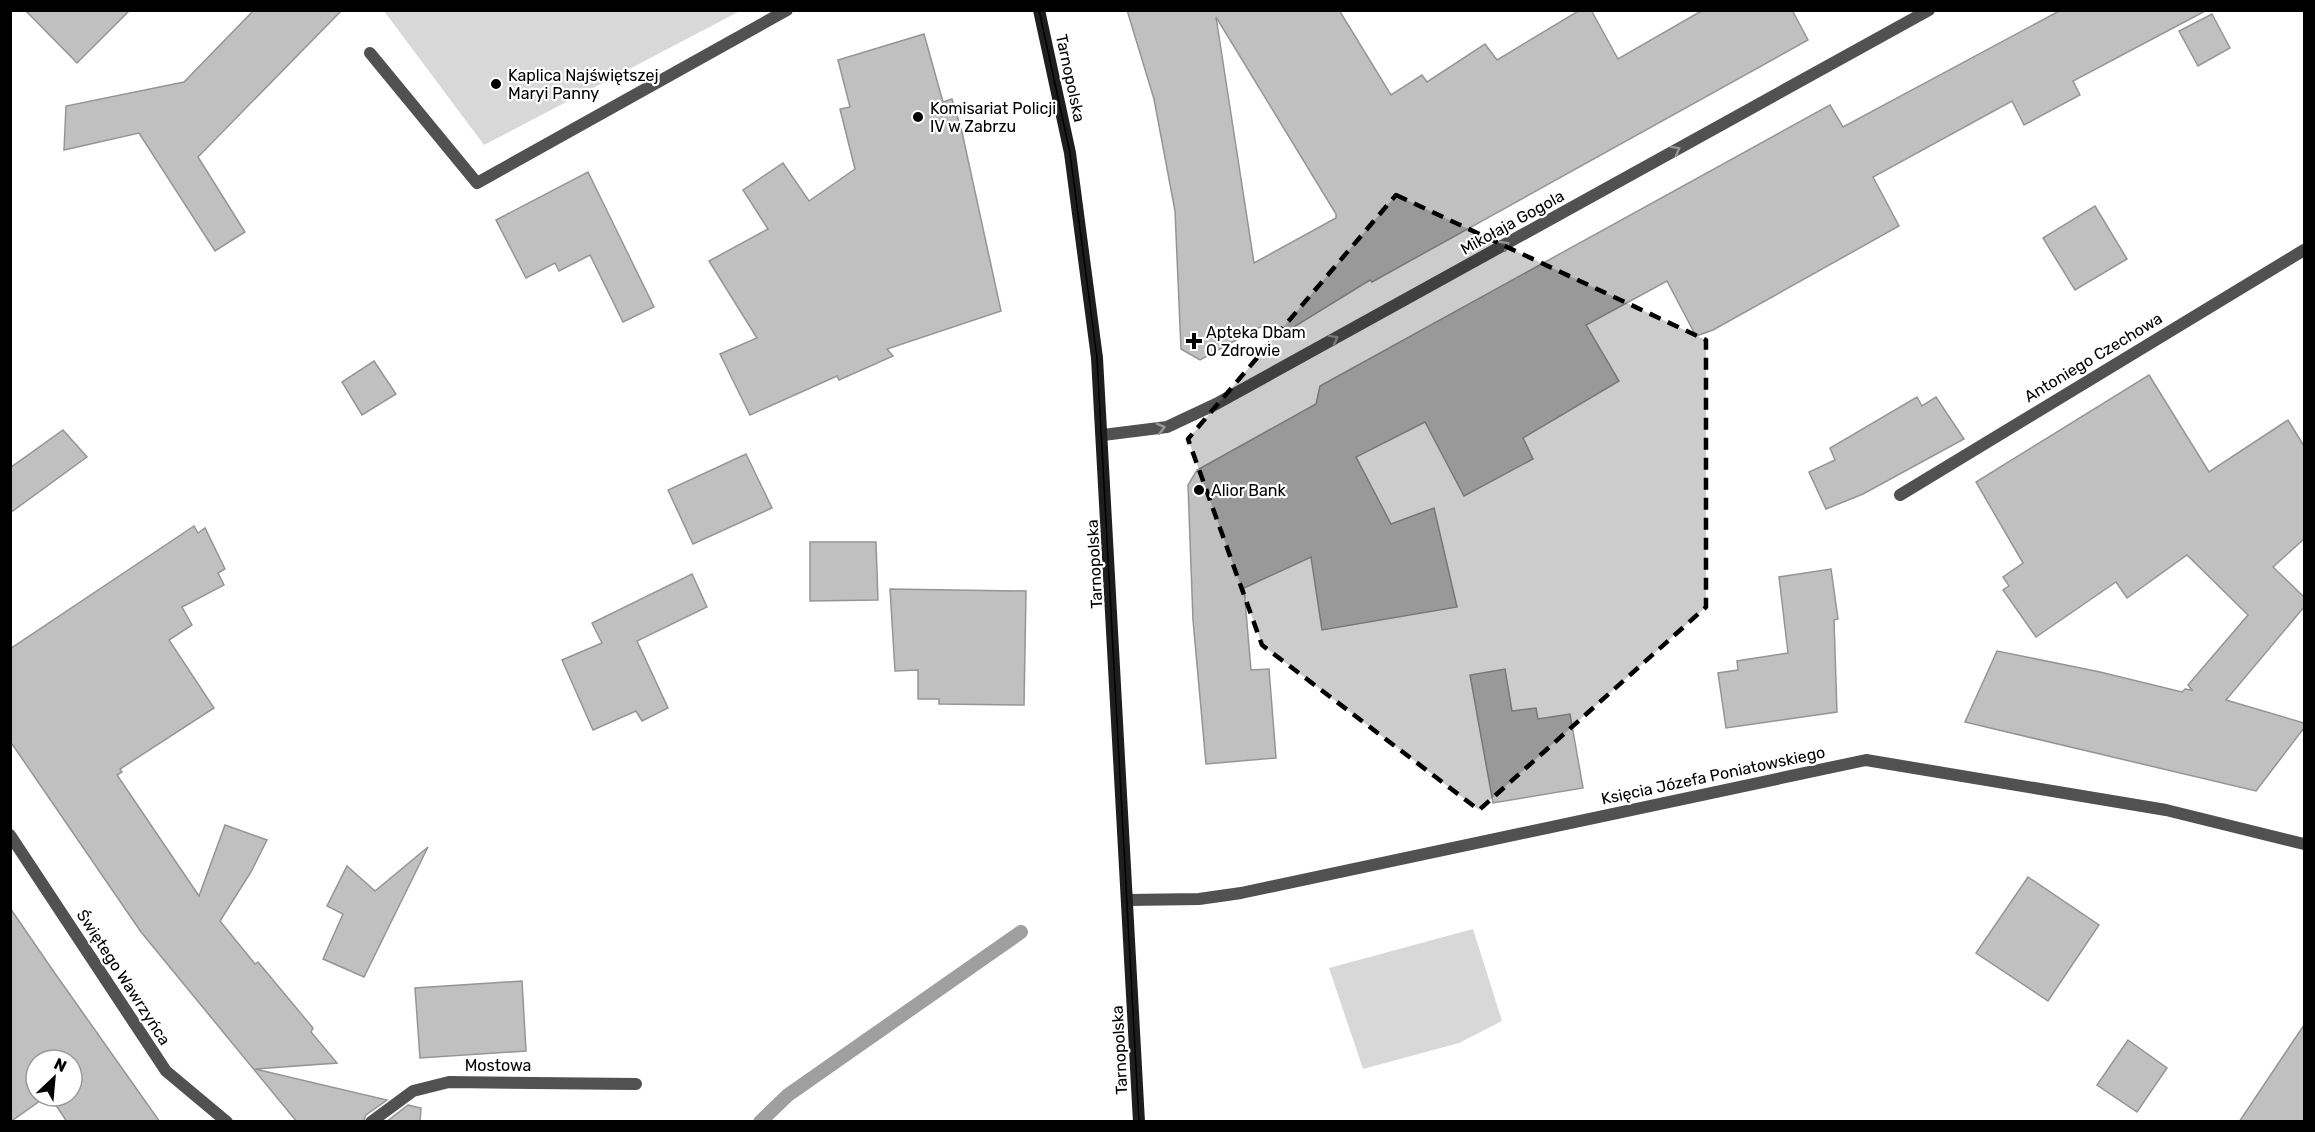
<svg xmlns="http://www.w3.org/2000/svg" width="2315" height="1132" font-family="Rubik,sans-serif">
<rect width="100%" height="100%" fill="#fff"/>
<!-- green -->
<g fill="#d8d8d8">
<path d="M384 11H740L484 145Z"/>
<path d="M1473 929 1502 1021 1459 1043 1363 1069 1329 968Z"/>
</g>
<g fill="none" stroke-linecap="round" stroke-linejoin="round">
<!-- stream -->
<path stroke="#9f9f9f" stroke-width="14" d="M760 1122 788 1095 1021 932"/>
</g>
<!-- building -->
<g fill="#c0c0c0" stroke="#959595" stroke-width="1.5" fill-rule="evenodd">
<path d="M25 10H130L77 63Z"/>
<path d="M254 10H342L198 157 245 232 215 251 139 133 64 150 66 106 184 82Z"/>
<path d="M1127 10H1339L1391 95 1422 75 1427 82 1485 44 1497 60 1580 10H1591L1618 59 1703 10H1792L1808 40 1372 282 1370 280 1289 330 1262 326 1200 360 1181 349 1175 211 1154 99ZM1216 17 1336 214V218L1254 263Z"/>
<path d="M2061 10H2207L2073 81 2080 95 2024 125 2012 101 1873 177 1899 226 1713 330 1696 336 1667 281 1586 325 1619 381 1523 438 1533 459 1464 496 1425 422 1356 457 1391 524 1434 508 1457 607 1322 630 1311 557 1244 588 1251 670 1269 669 1276 758 1206 764 1193 620 1188 485 1197 470 1316 404 1320 386 1830 105 1843 127Z"/>
<path d="M2212 14 2230 48 2198 66 2179 31Z"/>
<path d="M924 34 943 102 952 99 962 132 1001 311 887 349 893 356 839 380 837 376 750 415 720 354 757 338 709 261 768 229 743 190 783 163 809 201 855 169 840 109 850 107 838 60Z"/>
<path d="M588 172 654 307 623 322 590 255 559 271 555 263 526 278 496 220Z"/>
<path d="M2095 206 2127 259 2075 290 2043 238Z"/>
<path d="M374 361 396 394 362 415 342 382Z"/>
<path d="M2149 375 2209 472 2288 420 2304 446V539L2273 567 2304 597V607L2226 700 2304 723V728L2256 791 1965 722 1997 651 2100 672 2182 692 2185 689 2192 690 2188 685 2248 615 2187 555 2127 598 2116 582 2036 637 2003 590 2009 586 2003 577 2023 563 1976 482Z"/>
<path d="M1917 397 1922 406 1936 397 1964 439 1863 494 1826 509 1809 472 1835 460 1830 448Z"/>
<path d="M63 430 87 457 10 513V468Z"/>
<path d="M746 454 772 508 693 544 668 490Z"/>
<path d="M194 526 198 533 205 528 225 569 218 573 224 585 182 607 192 625 169 640 214 708 120 769 122 772 117 775 199 896 225 825 267 840 251 872 220 921 255 964 258 962 313 1028 311 1032 337 1063 255 1069 387 1100 366 1115 363 1122H297L141 932 10 741V649Z"/>
<path d="M810 542H876L878 600 810 601Z"/>
<path d="M1831 569 1838 619 1834 620 1837 712 1726 728 1718 673 1738 670 1737 661 1788 653 1779 577Z"/>
<path d="M692 574 707 607 637 641 668 708 642 721 636 711 593 730 562 660 602 643 592 623Z"/>
<path d="M890 589 1026 591 1024 705 939 704V699H918V670L895 671Z"/>
<path d="M1505 669 1512 711 1536 708 1538 719 1570 714 1583 788 1493 803 1470 675Z"/>
<path d="M428 847 364 977 323 959 343 914 327 906 347 866 375 891Z"/>
<path d="M2028 877 2099 925 2048 1001 1976 953Z"/>
<path d="M10 908 54 972 160 1122H67L50 1096H72V1060H36V1096H47L10 1122Z"/>
<path d="M522 981 526 1051 420 1058 415 988Z"/>
<path d="M2304 1025V1122H2239Z"/>
<path d="M2128 1040 2167 1068 2137 1112 2097 1085Z"/>
<path d="M408 1105 421 1108 420 1122H386Z"/>
</g>
<g fill="none" stroke-linecap="round" stroke-linejoin="round">
<!-- minor -->
<g stroke="#515151" stroke-width="12">
<path d="M370 53 477 183 787 10"/>
<path d="M1103 435 1167 427 1216 404 1929 10"/>
<path d="M1900 495 2304 250"/>
<path d="M10 835 166 1071 227 1122"/>
<path d="M1128 900 1199 899 1241 893 1866 760 2166 810 2304 844"/>
<path d="M371 1122 413 1091 449 1082 636 1084"/>
</g>
<!-- secondary -->
<path stroke="#1e1e1e" stroke-width="12" d="M1039 10 1070 153 1097 358 1139 1122"/>
<!-- tram -->
<path stroke="#000" stroke-width="1.5" d="M1039 10 1070 153 1097 358 1139 1122"/>
</g>
<!-- one-way arrows -->
<defs><path id="oneway-chevron" d="M-2-3.5L2.5 0L-2 3.5" fill="none" stroke-width="1.6" stroke-linecap="round" stroke-linejoin="round" transform="scale(1.5)"/></defs>
<g stroke="#979797">
<use href="#oneway-chevron" transform="translate(1676 150) rotate(-29)"/>
<use href="#oneway-chevron" transform="translate(1505 245) rotate(-29)"/>
<use href="#oneway-chevron" transform="translate(1334 339) rotate(-29)"/>
<use href="#oneway-chevron" transform="translate(1161 428) rotate(-14)"/>
</g>
<!-- marked area -->
<path fill="#000" fill-opacity="0.2" stroke="#000" stroke-width="4.5" stroke-dasharray="12 8" stroke-linejoin="round" d="M1396 195 1706 340V607L1479 810 1262 645 1188 439Z"/>
<!-- markers -->
<g fill="#000" stroke="#fff" stroke-width="2">
<circle cx="496" cy="84" r="6"/>
<circle cx="918" cy="117" r="6"/>
<path d="M1191 332h6v6h6v6h-6v6h-6v-6h-6v-6h6z"/>
<circle cx="1199" cy="490" r="6"/>
</g>
<g text-anchor="middle" stroke-width="4.5" stroke-linejoin="round" paint-order="stroke">
<!-- poi labels -->
<g font-size="16" fill="#000" stroke="#fff" text-anchor="start">
<text x="508" y="81">Kaplica Najświętszej<tspan x="508" dy="18">Maryi Panny</tspan></text>
<text x="930" y="114">Komisariat Policji<tspan x="930" dy="18">IV w Zabrzu</tspan></text>
<text x="1206" y="338">Apteka Dbam<tspan x="1206" dy="18">O Zdrowie</tspan></text>
<text x="1211" y="496">Alior Bank</text>
</g>
<!-- street labels -->
<g font-size="16" fill="#000" stroke="#fff">
<text transform="translate(1071 78) rotate(78)" y="6">Tarnopolska</text>
<text transform="translate(1512 222) rotate(-29)" y="6">Mikołaja Gogola</text>
<text transform="translate(2093 357) rotate(-31)" y="6">Antoniego Czechowa</text>
<text transform="translate(1094 564) rotate(-93)" y="6">Tarnopolska</text>
<text transform="translate(1713 775) rotate(-12)" y="6">Księcia Józefa Poniatowskiego</text>
<text transform="translate(124 977) rotate(57)" y="6">Świętego Wawrzyńca</text>
<text transform="translate(1119 1050) rotate(-93)" y="6">Tarnopolska</text>
<text x="498" y="1071">Mostowa</text>
</g>
</g>
<!-- border -->
<rect width="2315" height="1132" fill="none" stroke="#000000" stroke-width="24"/>
<!-- north arrow -->
<g transform="translate(54 1078) rotate(26)"><circle r="28" fill="#ffffff" stroke="#999999" stroke-width="1.5"/>
<path d="M0-4.5L10 22L0 15L-10 22Z" fill="#000000"/>
<text y="-9" font-size="16" font-weight="bold" text-anchor="middle" fill="#000000">N</text>
</g>
</svg>
